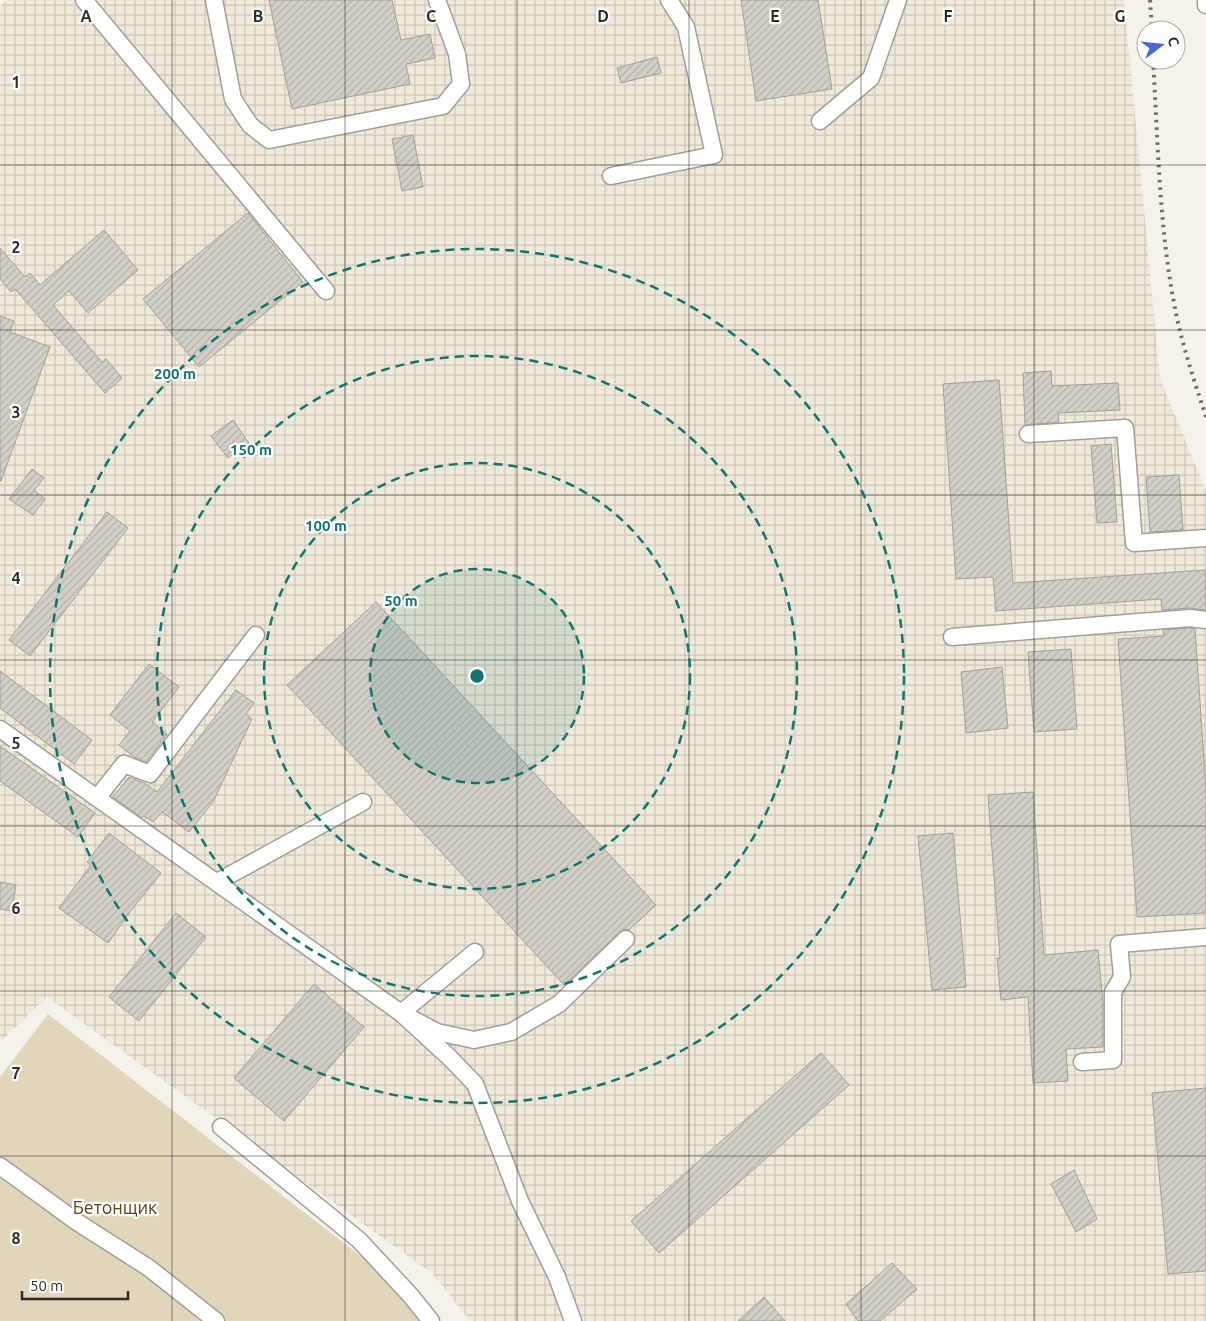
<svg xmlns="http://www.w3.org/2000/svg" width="1206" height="1321" font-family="Ubuntu,sans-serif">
<defs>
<pattern id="industrial-grid" width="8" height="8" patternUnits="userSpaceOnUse" patternTransform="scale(1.25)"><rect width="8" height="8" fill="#efe9da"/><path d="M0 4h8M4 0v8" fill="none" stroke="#cdc8bb"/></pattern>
<pattern id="building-hatch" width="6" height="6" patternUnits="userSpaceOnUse" patternTransform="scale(1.25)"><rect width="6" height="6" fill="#d2cfc7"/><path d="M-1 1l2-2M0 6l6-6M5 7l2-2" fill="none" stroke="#b5b2ab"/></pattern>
</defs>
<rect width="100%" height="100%" fill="#f5f2eb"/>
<!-- industrial -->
<path fill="url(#industrial-grid)" d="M8 0H1124L1160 379 1206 491V1321H470L433 1274 47 997 0 1042V6Z"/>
<!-- garden -->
<path fill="#e1d6b9" d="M48 1014 407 1292 429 1321H0V1077Z"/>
<!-- building -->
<g fill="url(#building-hatch)" stroke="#a3a099">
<path d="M269 0H392L401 40 430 34 435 58 406 64 410 84 292 109Z"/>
<path d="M741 0H818L832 89 756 101Z"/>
<path d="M657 57 661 73 621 83 617 68Z"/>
<path d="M413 135 423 187 402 191 392 139Z"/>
<path d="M248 213 303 282 199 367 143 299Z"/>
<path d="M104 230 138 270 88 313 69 291 53 305 102 362 106 359 122 378 105 393 15 289 11 292 0 279V248L25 277 30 273 40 285Z"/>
<path d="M0 316 14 321 10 332 50 347 1 481H0Z"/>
<path d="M1051 371 1052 386 1118 383 1120 410 1058 413 1059 422 1025 425 1023 373Z"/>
<path d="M999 380 1013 583 1205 570 1206 610 1189 608 1162 610 1161 599 996 611 993 577 956 579 943 384Z"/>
<path d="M233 420 249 443 228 458 211 436Z"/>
<path d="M1111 444 1117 522 1097 523 1091 446Z"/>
<path d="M32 469 44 478 34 490 45 499 33 515 9 499Z"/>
<path d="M1179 475 1183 530 1150 532 1146 477Z"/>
<path d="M107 512 128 528 30 656 9 640Z"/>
<path d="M376 602 656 905 629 930 624 929 619 932 564 985 287 685Z"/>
<path d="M1190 628 1195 629 1206 789V913L1137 917 1118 639 1164 636 1163 630Z"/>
<path d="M1071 649 1077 729 1034 732 1028 652Z"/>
<path d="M149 664 179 687 152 722 167 734 146 762 134 757 119 745 130 731 110 715Z"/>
<path d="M1002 667 1008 728 966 733 961 672Z"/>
<path d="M0 671 92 740 74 764 0 708Z"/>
<path d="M236 690 254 703 246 714 252 719 213 802 189 832 162 812 153 822 144 816 142 818 113 797 129 777 144 783 157 792Z"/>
<path d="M0 746 95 813 78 837 0 781Z"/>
<path d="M1033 792 1044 955 1098 950 1103 1003V1047L1066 1049 1068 1081 1033 1083 1028 997 1001 1000 997 958H1000L988 795Z"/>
<path d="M109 833 161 873 139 901H138L108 943 59 908 91 865 87 862Z"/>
<path d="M953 833 966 987 932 990 918 836Z"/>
<path d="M0 882 16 885 11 911 0 909Z"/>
<path d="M176 913 206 937 139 1021 109 997Z"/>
<path d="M314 984 364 1027 284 1121 234 1078Z"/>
<path d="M821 1053 849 1085 659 1253 631 1221Z"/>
<path d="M1206 1088V1271L1168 1274 1152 1093Z"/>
<path d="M1074 1170 1097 1219 1076 1232 1051 1184Z"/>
<path d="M892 1263 917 1289 880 1321H858L846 1304Z"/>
<path d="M764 1297 785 1321H738Z"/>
</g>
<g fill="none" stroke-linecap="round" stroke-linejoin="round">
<defs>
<g id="minor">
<path d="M84 0 326 291"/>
<path d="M214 0 233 99 250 125 269 140 443 106 461 84 457 54 437 0"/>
<path d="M1206 0V5"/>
<path d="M820 121 871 78 898 0"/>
<path d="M611 176 714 155 686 27 669 0"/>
<path d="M1028 434 1125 428 1134 543 1206 538"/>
<path d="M952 637 1190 618 1206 620"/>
<path d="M0 729 97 798 124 764 150 774 256 635"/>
<path d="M97 798 401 1013 450 1058 475 1084 520 1201 557 1277 573 1321"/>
<path d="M217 882 363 802"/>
<path d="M475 952 401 1013 437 1032 474 1040 511 1032 559 1004 626 939"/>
<path d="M1082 1062 1113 1060V992L1122 977 1119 944 1206 937"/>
<path d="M221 1127 359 1240 411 1296 431 1321"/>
<path d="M0 1166 77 1222 149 1268 216 1321"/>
</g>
</defs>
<!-- minor casing -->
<use href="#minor" stroke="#a19f98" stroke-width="19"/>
<!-- minor -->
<use href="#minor" stroke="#fff" stroke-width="16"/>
<!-- rail -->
<g stroke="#706e6a" stroke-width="4" stroke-dasharray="2.5 5" stroke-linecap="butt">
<path d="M1150 0 1152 30"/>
<path d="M1153 60C1158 141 1159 224 1174 303 1181 342 1194 380 1206 417"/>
</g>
</g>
<!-- grid -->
<path fill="none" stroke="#2d2c29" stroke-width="1" stroke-opacity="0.55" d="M172 0V1321M345 0V1321M517 0V1321M689 0V1321M861 0V1321M1034 0V1321M0 165H1206M0 330H1206M0 495H1206M0 660H1206M0 826H1206M0 991H1206M0 1156H1206"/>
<!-- distance rings -->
<circle cx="477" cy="676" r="107" fill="#0f766e" fill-opacity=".12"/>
<g fill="none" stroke="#0f766e" stroke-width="2.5" stroke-dasharray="9 6">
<circle cx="477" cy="676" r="107"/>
<circle cx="477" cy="676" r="213"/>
<circle cx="477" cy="676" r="320"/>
<circle cx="477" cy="676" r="427"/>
</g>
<g text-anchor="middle" stroke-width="4.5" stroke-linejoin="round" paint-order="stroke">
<!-- park labels -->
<g font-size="18" fill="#554415" stroke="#fff">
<text x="115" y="1214">Бетонщик</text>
</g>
</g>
<g font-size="16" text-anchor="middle" font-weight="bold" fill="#2d2c29" stroke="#fff" stroke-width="4.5" stroke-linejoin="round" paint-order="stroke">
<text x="86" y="22">A</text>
<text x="258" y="22">B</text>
<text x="431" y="22">C</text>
<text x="603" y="22">D</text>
<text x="775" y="22">E</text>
<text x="948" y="22">F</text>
<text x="1120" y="22">G</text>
<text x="16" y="88">1</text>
<text x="16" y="253">2</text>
<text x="16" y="418">3</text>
<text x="16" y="584">4</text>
<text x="16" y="749">5</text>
<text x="16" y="914">6</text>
<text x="16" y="1079">7</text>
<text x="16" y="1244">8</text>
</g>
<circle cx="477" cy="676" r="8" fill="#0f766e" stroke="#fff" stroke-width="2.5"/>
<g font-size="15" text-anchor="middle" font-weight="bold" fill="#0f766e" stroke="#fff" stroke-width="4.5" stroke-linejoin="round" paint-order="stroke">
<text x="175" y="379">200 m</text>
<text x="251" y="455">150 m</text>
<text x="326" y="531">100 m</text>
<text x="401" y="606">50 m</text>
</g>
<!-- north arrow -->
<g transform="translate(1161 45) rotate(74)"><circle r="24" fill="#ffffff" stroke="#ababa9"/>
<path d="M0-4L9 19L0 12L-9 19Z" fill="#4966da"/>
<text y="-8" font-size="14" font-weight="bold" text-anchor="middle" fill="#2d2c29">С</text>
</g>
<!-- scale -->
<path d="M22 1291v8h106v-8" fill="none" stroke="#2d2c29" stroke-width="2.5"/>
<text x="30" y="1291" font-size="15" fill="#2d2c29" stroke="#ffffff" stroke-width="4" paint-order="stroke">50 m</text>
</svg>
